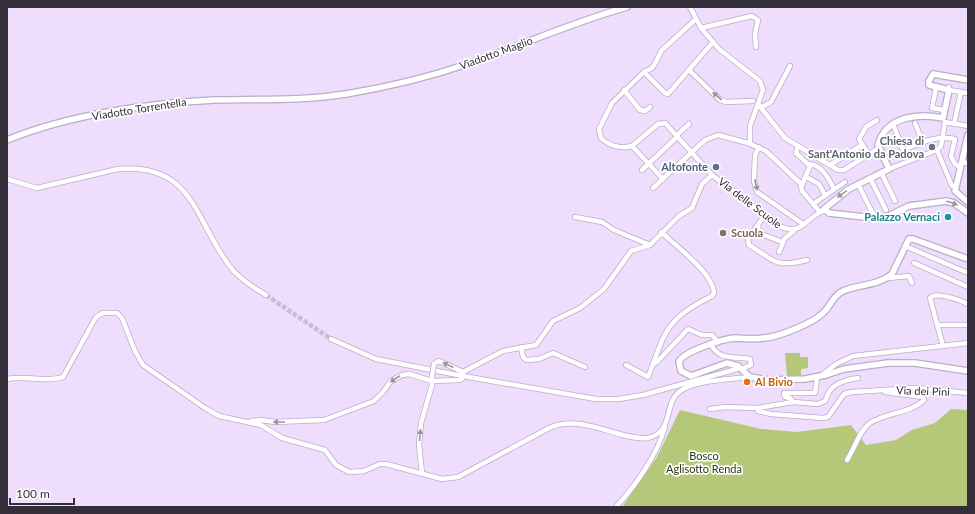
<svg xmlns="http://www.w3.org/2000/svg" width="975" height="514" font-family="Lato,sans-serif">
<rect width="100%" height="100%" fill="#eeddfc"/>
<!-- green -->
<g fill="#b5c87a">
<path d="M785 353H800V357H808V368L801 369V376L787 377Z"/>
<path d="M951 409 968 410V507H622L657 457 680 410 761 429 797 432 851 425 866 445 896 440 912 430 935 423Z"/>
</g>
<g fill="none" stroke-linecap="round" stroke-linejoin="round">
<!-- minor-tunnel -->
<path stroke="#c9bad5" stroke-width="4.5" stroke-dasharray="4.5 2" stroke-linecap="butt" d="M266 295 331 339"/>
<defs>
<g id="minor">
<path d="M690 7 701 28 719 49 760 81 763 90 750 126V144"/>
<path d="M696 19 661 51 656 62 652 68 644 72 612 103 599 129 601 138C609 146 621 149 632 146L658 124 665 123 712 175 778 225C802 238 804 218 825 210"/>
<path d="M701 28 752 16 758 20 755 34 756 47"/>
<path d="M689 70 720 100 726 102 753 101"/>
<path d="M644 72 665 93 668 94 713 42"/>
<path d="M949 87V90L967 93"/>
<path d="M936 88 932 108 944 110"/>
<path d="M624 90 640 110 645 111 650 107"/>
<path d="M758 104 785 138 838 170H844L879 148"/>
<path d="M762 107 771 102 790 66"/>
<path d="M945 122 968 126"/>
<path d="M915 123 923 143"/>
<path d="M893 124 903 150C921 143 935 135 955 139L951 156 955 164 960 167"/>
<path d="M954 124 961 92"/>
<path d="M677 135 689 124"/>
<path d="M632 146 663 179"/>
<path d="M798 146 796 153 810 166 801 187 802 191 820 212"/>
<path d="M759 147 755 155 754 181 757 192 803 224"/>
<path d="M937 150 952 186H955"/>
<path d="M869 155 859 139 866 127 877 120"/>
<path d="M962 161 968 164"/>
<path d="M809 164C822 165 829 179 834 189"/>
<path d="M830 165 862 145"/>
<path d="M889 169 937 150 941 146 945 122"/>
<path d="M642 170 678 136"/>
<path d="M881 172 895 201"/>
<path d="M806 177 819 184 825 195"/>
<path d="M870 178 886 210"/>
<path d="M7 179 37 188 118 169C192 163 194 217 228 264 237 277 252 287 266 295"/>
<path d="M858 184 873 214"/>
<path d="M653 188 705 140 718 135 748 143 766 151 802 185"/>
<path d="M813 204 845 182"/>
<path d="M764 216 748 239 749 245C775 261 774 268 807 260"/>
<path d="M575 217 602 222 614 230 650 245"/>
<path d="M758 225 759 233 782 242"/>
<path d="M905 246 968 273"/>
<path d="M779 252 785 238 794 231"/>
<path d="M914 263 968 287"/>
<path d="M888 278 909 276 912 283"/>
<path d="M937 325H968"/>
<path d="M331 339 376 359 463 376 596 399H619L643 395 737 369"/>
<path d="M711 344C718 361 736 356 750 359L751 365 744 368"/>
<path d="M943 346 930 298C936 291 960 300 968 304"/>
<path d="M521 347 523 357 526 360 539 359 553 353 585 367"/>
<path d="M434 364 439 361 463 372"/>
<path d="M654 364 657 362 688 329 702 335H712L718 342"/>
<path d="M626 365 648 377C666 331 664 320 712 296L714 293C713 273 676 246 661 232"/>
<path d="M822 375 836 364 853 356 968 343"/>
<path d="M7 379C25 375 45 383 63 377L96 317 103 313H117L122 318 135 351 143 365 205 408 219 416 261 425 282 438 325 450 336 465 349 472 364 471 380 464H386L442 479 458 477 549 428C572 417 600 429 623 435 631 437 640 439 648 438 674 432 664 403 679 392 694 380 731 379 750 377"/>
<path d="M793 402 790 398 785 397 784 393H815L817 377"/>
<path d="M758 408V411L771 414 823 418 828 417 844 394 852 392 916 388 968 393"/>
<path d="M710 409 726 407 758 408 793 402 818 404 825 401C827 398 827 395 829 392 834 383 849 379 858 378"/>
<path d="M251 421 261 420 275 422 324 420 374 401 383 392 391 381 402 375 409 374 432 381 460 380 462 379 463 372 503 351 536 345 553 321 580 308 604 289 631 251 650 245 679 216 692 208 702 184 712 175"/>
<path d="M847 460C855 448 859 431 870 423 884 413 912 413 924 400L923 397 885 392"/>
<path d="M422 474 419 444 421 423 432 385V379"/>
<path d="M616 507C636 485 657 455 665 427"/>
</g>
<g id="major">
<path d="M968 80 933 74 929 81V85L949 90 943 118C918 113 886 116 878 145L889 169 849 189 824 209 829 213 882 219 909 206 946 201 954 203 968 213"/>
<path d="M968 135 955 191 968 202"/>
<path d="M7 140C68 115 149 103 214 100 258 99 302 101 346 94 388 87 430 77 470 63 523 45 573 22 627 7"/>
<path d="M968 259 913 239H909L892 274C878 286 859 284 843 291 833 295 831 306 823 313 813 323 779 337 764 338 754 340 744 338 734 338 723 339 682 352 679 362L681 371 691 376 727 363 738 366 750 377 769 380 805 379 826 375 844 369 888 363H915L968 371"/>
</g>
</defs>
<!-- minor casing -->
<use href="#minor" stroke="#bcabc9" stroke-width="6"/>
<!-- major casing -->
<use href="#major" stroke="#bcabc9" stroke-width="8"/>
<!-- minor -->
<use href="#minor" stroke="#fff" stroke-width="4.5"/>
<!-- major -->
<use href="#major" stroke="#fff" stroke-width="5.5"/>
<defs>
<path id="minor-bridge" d="M432 376 434 364"/>
</defs>
<!-- minor-bridge casing -->
<use href="#minor-bridge" stroke="#bcabc9" stroke-width="6" stroke-linecap="butt"/>
<!-- minor-bridge -->
<use href="#minor-bridge" stroke="#fff" stroke-width="4.5"/>
</g>
<!-- one-way arrows -->
<defs><path id="oneway-solid" d="M-6-.8H1V-3.2L6.5 0L1 3.2V.8H-6Z"/></defs>
<g fill="#9a969c">
<use href="#oneway-solid" transform="translate(717 96) rotate(-139)"/>
<use href="#oneway-solid" transform="translate(756 185) rotate(78)"/>
<use href="#oneway-solid" transform="translate(842 194) rotate(145)"/>
<use href="#oneway-solid" transform="translate(952 203) rotate(20)"/>
<use href="#oneway-solid" transform="translate(448 365) rotate(-155)"/>
<use href="#oneway-solid" transform="translate(395 379) rotate(147)"/>
<use href="#oneway-solid" transform="translate(279 422) rotate(180)"/>
<use href="#oneway-solid" transform="translate(420 435) rotate(-85)"/>
</g>
<!-- markers -->
<circle fill="#6b7280" stroke="#fff" stroke-width="1.5" cx="932" cy="147" r="4"/>
<circle fill="#5c6f8a" stroke="#fff" stroke-width="1.5" cx="716" cy="167" r="4"/>
<circle fill="#0f9aa8" stroke="#fff" stroke-width="1.5" cx="948" cy="217" r="4"/>
<circle fill="#8d6e63" stroke="#fff" stroke-width="1.5" cx="723" cy="233" r="4"/>
<circle fill="#e8710a" stroke="#fff" stroke-width="1.5" cx="747" cy="382" r="4"/>
<g text-anchor="middle" stroke-width="3.5" stroke-linejoin="round" paint-order="stroke">
<!-- street labels -->
<g font-size="11" fill="#342e3a" stroke="#fff">
<text transform="translate(496 53) rotate(-20)" y="4">Viadotto Maglio</text>
<text transform="translate(139 109) rotate(-9)" y="4">Viadotto Torrentella</text>
<text transform="translate(750 203) rotate(37)" y="4">Via delle Scuole</text>
<text transform="translate(923 391) rotate(2)" y="4">Via dei Pini</text>
</g>
<!-- worship labels -->
<g font-size="11" font-weight="bold" fill="#5b616d" stroke="#fff" text-anchor="end">
<text x="924" y="145">Chiesa di<tspan x="924" dy="13">Sant'Antonio da Padova</tspan></text>
</g>
<!-- service labels -->
<g font-size="11" font-weight="bold" fill="#4e5e75" stroke="#fff" text-anchor="end">
<text x="708" y="171">Altofonte</text>
</g>
<!-- culture labels -->
<g font-size="11" font-weight="bold" fill="#0d838f" stroke="#fff" text-anchor="end">
<text x="940" y="221">Palazzo Vernaci</text>
</g>
<!-- education labels -->
<g font-size="11" font-weight="bold" fill="#785e54" stroke="#fff" text-anchor="start">
<text x="731" y="237">Scuola</text>
</g>
<!-- food labels -->
<g font-size="11" font-weight="bold" fill="#c56008" stroke="#fff" text-anchor="start">
<text x="755" y="386">Al Bivio</text>
</g>
<!-- park labels -->
<g font-size="11" fill="#2e350f" stroke="#fff">
<text x="704" y="460">Bosco<tspan x="704" dy="13">Aglisotto Renda</tspan></text>
</g>
</g>
<!-- border -->
<rect width="975" height="514" fill="none" stroke="#342e3a" stroke-width="16"/>
<!-- scale -->
<path d="M10 498v6h64v-6" fill="none" stroke="#342e3a" stroke-width="2"/>
<text x="16" y="498" font-size="12" fill="#342e3a" stroke="#ffffff" stroke-width="3" paint-order="stroke">100 m</text>
</svg>
